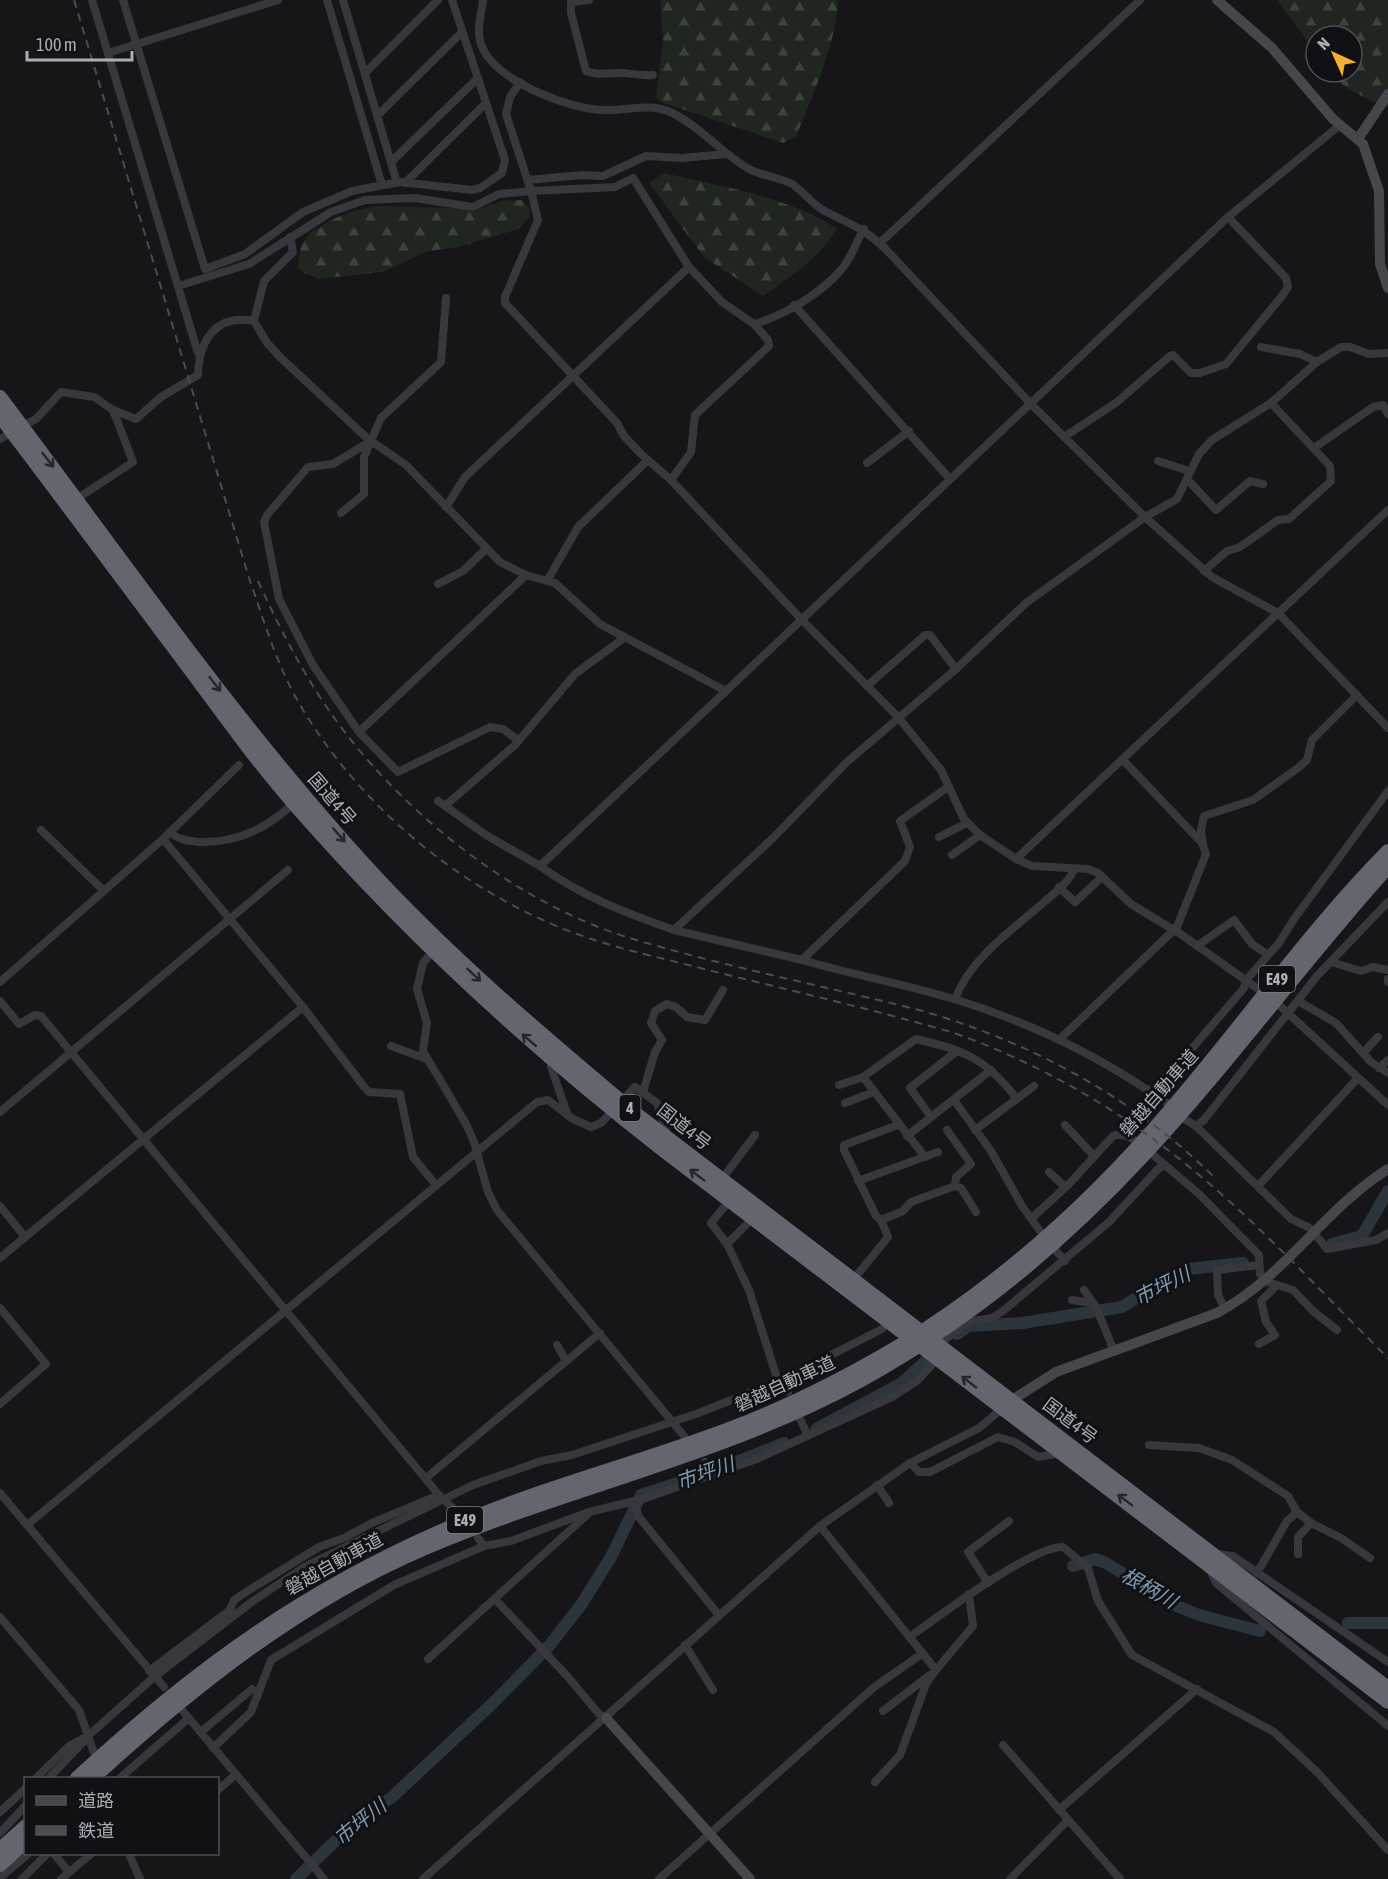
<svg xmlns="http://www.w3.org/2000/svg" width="1388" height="1879" font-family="'Asap Condensed','Noto Sans JP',sans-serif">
<defs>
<pattern id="forest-firs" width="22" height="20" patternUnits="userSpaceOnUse" patternTransform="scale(1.5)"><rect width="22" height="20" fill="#1e261f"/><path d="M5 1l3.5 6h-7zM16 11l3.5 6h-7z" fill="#3c433d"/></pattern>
</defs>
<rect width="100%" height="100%" fill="#161618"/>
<!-- forest -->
<g fill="url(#forest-firs)">
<path d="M660 0H837C841 30 809 106 796 136L783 143 661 102 656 97 663 41Z"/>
<path d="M1277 0H1388V107C1366 99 1345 90 1330 72H1352V36H1316V53Z"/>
<path d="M664 173C720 186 789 197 837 229 820 257 790 278 763 296L704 257 649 183Z"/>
<path d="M522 200 530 209 529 218 518 229 458 247 428 251 383 272 319 279 304 273 298 267 301 246 310 233 331 220 353 211 377 206 452 208 474 211 501 201Z"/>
</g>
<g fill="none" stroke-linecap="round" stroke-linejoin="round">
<!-- river -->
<g stroke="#2c353c" stroke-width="12">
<path d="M1332 1244 1362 1236 1388 1191"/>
<path d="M957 1334 969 1326 1022 1323 1122 1307 1163 1281 1188 1269 1243 1263"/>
<path d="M816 1429 902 1383 939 1349"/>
<path d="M727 1466 784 1443"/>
<path d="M1073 1566 1095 1559 1106 1563 1172 1604 1199 1615 1260 1631"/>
<path d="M1348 1623H1388"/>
<path d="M296 1879 358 1819 391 1798 493 1703 549 1646 581 1605 611 1557 641 1495 702 1475"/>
</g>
<!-- street -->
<g stroke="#37383d" stroke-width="8">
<path d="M92 0 198 353"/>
<path d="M123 0 205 269 245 254 303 212 352 191 400 182 472 190 480 188 502 173 505 160 452 0"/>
<path d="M327 0 382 185"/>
<path d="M343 0 397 183"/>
<path d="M483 0C481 16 475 34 483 49 499 82 570 110 605 110 626 111 647 103 668 111 698 124 721 153 749 169 762 176 779 177 792 184 803 191 812 204 823 210 846 223 861 226 881 245"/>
<path d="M571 0V13L586 71C599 76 606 73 619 73 631 73 641 76 653 75"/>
<path d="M1140 0 880 243 1030 403 1145 517 1212 577 1278 613 1388 728"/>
<path d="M571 2 589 0"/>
<path d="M108 53 278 0"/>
<path d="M365 73 438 0"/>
<path d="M377 116 462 32"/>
<path d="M391 162 478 78"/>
<path d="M527 180 583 175 603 176 646 156 682 158 726 154"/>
<path d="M405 183 486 103"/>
<path d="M689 267 633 178 615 187 531 191 538 220 505 297V303L617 423 624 436 641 454 671 480 801 619 898 717 941 770 964 819 980 835 1016 859 1032 866 1088 869 1098 873 1131 904 1182 935 1258 989"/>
<path d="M178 286 249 264 331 212 365 200 415 198 473 207 499 194 531 191 506 114 510 97 520 82"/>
<path d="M794 305 950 479"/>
<path d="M254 321 264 281 293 252 290 237"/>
<path d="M1261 347 1300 354 1317 362"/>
<path d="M1064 437 1117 402 1170 356 1173 355 1191 373H1200L1226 364 1282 296 1288 287 1286 278 1228 217"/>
<path d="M0 439 36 419 61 392 94 397 113 410 136 419 161 397 198 375C199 341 215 314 254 321L267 343 280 357 368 439 406 465 500 562 526 575 555 583 600 624 726 691 1228 217 1340 125"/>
<path d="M1314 448 1373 407 1383 405 1388 414"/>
<path d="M1158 461 1189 471"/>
<path d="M867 463 909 431"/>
<path d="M1187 479 1216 510 1250 481 1263 484"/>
<path d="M671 480 691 452 695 415 769 346 768 340 754 324"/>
<path d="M78 498 133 462 113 410"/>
<path d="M446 507 465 477 689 267 722 302 754 324C785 315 820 294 841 270 851 259 856 242 864 229"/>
<path d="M341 513 364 494V457L381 418 441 362 446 298"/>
<path d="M1204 571 1227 551 1240 547 1278 520 1289 519 1331 481 1330 466 1271 403"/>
<path d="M547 581 578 527 648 460"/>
<path d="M438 584 463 571 486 549"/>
<path d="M867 686 925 635H930L956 669"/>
<path d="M726 691 540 866C581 896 626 913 674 930L773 838 847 762 956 669 1026 603 1145 517 1177 499 1199 454 1212 440 1271 403 1317 362 1341 347H1350L1369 354 1388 353"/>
<path d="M359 732 313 665 279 599 264 522 267 515 308 467 333 464 371 441"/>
<path d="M518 740 503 729 490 727 398 772 359 732 526 575"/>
<path d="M438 801 486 835 540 866"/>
<path d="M446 805 515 745 575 674 624 638"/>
<path d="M41 830 103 890"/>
<path d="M170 832C178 840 189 841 200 842 239 843 269 827 296 801"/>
<path d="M939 837 967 823"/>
<path d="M163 839 303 1007 365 1088 369 1092 400 1094 413 1157 435 1184"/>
<path d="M1203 845 1201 830 1204 816 1253 800 1298 768 1307 760 1312 740 1357 695"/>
<path d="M952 855 980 835"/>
<path d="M1016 859 1388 510"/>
<path d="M1059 887 1075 902 1102 877"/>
<path d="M674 930 802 960 905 861 910 847 900 821 948 787"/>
<path d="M1197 946 1234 920 1252 944 1267 954"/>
<path d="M433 951 423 963 417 989 427 1023 423 1051 466 1124 474 1142 488 1192 497 1210 684 1436"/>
<path d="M802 960C853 975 906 984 957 1000 1025 1021 1087 1050 1146 1089L1154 1091"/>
<path d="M1331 962 1361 971 1373 967 1388 970"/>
<path d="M0 982 163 839 239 765"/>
<path d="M1388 982V979"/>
<path d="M955 999C970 959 1011 931 1043 903 1053 894 1070 882 1074 869"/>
<path d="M0 1001 19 1024 35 1015 41 1016 439 1495 460 1515"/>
<path d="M1298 1001 1336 1023 1371 1062 1388 1073"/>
<path d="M1279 1005 1388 1105"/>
<path d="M1060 1039 1177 927 1206 854 1202 843 1123 760"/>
<path d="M391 1046 427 1059"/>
<path d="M1363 1053 1378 1037"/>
<path d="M551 1059V1067L568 1116"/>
<path d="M1379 1068 1388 1060"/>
<path d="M863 1077 925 1157"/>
<path d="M839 1085 863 1077 916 1039C966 1051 985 1058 1017 1099"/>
<path d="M643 1092 655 1052 662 1040 651 1023 655 1011 667 1004 676 1007 687 1017 705 1020 723 990"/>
<path d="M954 1100 991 1151 1022 1206 1040 1231"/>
<path d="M845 1103 874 1092"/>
<path d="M1167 1103 1154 1091 1157 1085 1189 1052 1244 988 1246 980 1279 943 1294 919 1388 791"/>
<path d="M0 1112 288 870"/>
<path d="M931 1117 910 1088 957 1051"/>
<path d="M1186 1120 1196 1126 1204 1120 1317 976 1388 902"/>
<path d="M1065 1125 1094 1156"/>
<path d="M1196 1126 1291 1219 1310 1228 1327 1249 1376 1240 1388 1233"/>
<path d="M975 1130 1034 1086"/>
<path d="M907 1136 991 1070"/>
<path d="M1165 1165 1199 1194 1259 1255 1260 1274 1265 1281 1293 1290 1313 1311 1337 1330"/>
<path d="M1049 1172 1065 1187"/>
<path d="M722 1179 755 1135"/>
<path d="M858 1181 938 1152"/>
<path d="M955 1186 961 1188 976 1212"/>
<path d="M1258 1186 1358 1078"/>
<path d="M0 1206 25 1237"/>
<path d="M753 1218 727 1244 749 1290 778 1381"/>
<path d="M881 1220 876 1216 844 1150V1145L898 1125"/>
<path d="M727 1244 711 1223 730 1200"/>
<path d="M1057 1252 1065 1261"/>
<path d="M0 1258 303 1007"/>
<path d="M853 1280 888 1237 881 1220 903 1211 911 1202 955 1186 956 1177 971 1164 947 1130"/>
<path d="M1084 1290 1096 1307 1114 1351"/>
<path d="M1072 1300 1093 1303"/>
<path d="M0 1308 46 1364 0 1404"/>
<path d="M1225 1309 1218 1295 1217 1270 1259 1265"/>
<path d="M939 1344 968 1322 992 1318 1003 1311 1109 1222 1158 1169 1165 1165C1152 1155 1130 1129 1113 1136L1069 1184 1032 1218"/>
<path d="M1259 1344 1275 1335 1266 1322 1261 1301 1277 1285"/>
<path d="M557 1345 566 1361"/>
<path d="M782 1380 788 1392"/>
<path d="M800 1419 808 1436"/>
<path d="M1149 1445 1199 1448 1232 1460 1288 1496 1297 1512 1311 1523 1341 1538 1370 1558"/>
<path d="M705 1462 714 1475"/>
<path d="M910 1463 919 1472H930L998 1437 1015 1442 1038 1457 1061 1453"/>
<path d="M426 1478 600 1333"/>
<path d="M877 1485 889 1503"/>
<path d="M0 1493 164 1687"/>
<path d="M635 1501 638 1516 718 1614"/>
<path d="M27 1525 537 1102 548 1100 573 1119 591 1127 601 1123 635 1087 657 1103 668 1136"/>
<path d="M820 1526 936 1670 926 1684 900 1755 875 1782"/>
<path d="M478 1538 484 1546"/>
<path d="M1216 1554 1233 1556 1388 1662"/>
<path d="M1298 1554V1537L1311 1523"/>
<path d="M1209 1567 1216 1583 1388 1726"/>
<path d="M1257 1573 1287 1521 1297 1512"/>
<path d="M988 1583 968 1552 1009 1521"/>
<path d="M495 1599 568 1677 599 1714 606 1718"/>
<path d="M0 1617 79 1710 94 1753"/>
<path d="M911 1636C939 1616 1032 1546 1063 1547L1088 1568 1098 1601 1132 1655 1274 1732 1317 1772 1388 1850"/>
<path d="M685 1645 713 1690"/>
<path d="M428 1659 589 1513"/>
<path d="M936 1670 973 1626 969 1594"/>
<path d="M149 1671 230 1610 234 1600 246 1592 319 1547 344 1538 372 1523 439 1495"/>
<path d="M182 1710 324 1879"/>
<path d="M883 1711 930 1675"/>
<path d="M201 1732 252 1689"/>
<path d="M1003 1745 1120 1879"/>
<path d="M213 1748 251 1712 271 1660 394 1585 484 1546 511 1541 589 1512 643 1499 757 1459 892 1397 917 1381 938 1358"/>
<path d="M36 1778 69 1746 88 1736 154 1677 253 1601 306 1566 473 1485 541 1461 572 1455 696 1414 782 1380 882 1329 890 1322"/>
<path d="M49 1778 85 1740"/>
<path d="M120 1778 189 1718"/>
<path d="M218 1790 235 1775"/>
<path d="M1059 1810 1197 1689"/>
<path d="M0 1812 26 1788"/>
<path d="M0 1833 26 1805"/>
<path d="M54 1854 69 1872"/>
<path d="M129 1854 140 1879"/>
<path d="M0 1878 28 1854"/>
<path d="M22 1879 47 1854"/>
<path d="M61 1879 91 1854"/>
<path d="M423 1879 820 1526 910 1463 979 1428 1004 1407"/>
<path d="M659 1879 873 1688 923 1653"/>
<path d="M1010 1879 1068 1820"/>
</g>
<!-- secondary -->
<g stroke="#45474d" stroke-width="10">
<path d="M1217 0 1272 48 1333 119 1363 144 1379 191 1380 264 1388 288"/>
<path d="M1358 139 1388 94"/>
<path d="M1012 1400 1056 1372 1217 1313C1284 1278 1324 1209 1388 1169"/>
<path d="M606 1718 750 1879"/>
</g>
<!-- highway -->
<g stroke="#63666e" stroke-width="14">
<path d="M0 397C119 555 232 719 365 865 448 956 541 1034 635 1113L1388 1688"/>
<path d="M0 416C57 492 114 567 171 644 212 698 251 755 296 806 407 933 531 1047 663 1150L1388 1702"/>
<path d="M77 1778C197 1667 312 1584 465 1521 551 1485 642 1462 729 1429 788 1407 845 1378 899 1346 1002 1283 1093 1201 1171 1109 1244 1024 1309 931 1388 851"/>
<path d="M93 1778C193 1687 299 1602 425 1548 569 1487 725 1455 863 1379 968 1321 1060 1245 1141 1158 1228 1065 1303 961 1388 867"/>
<path d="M0 1849 26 1826"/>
<path d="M0 1865 26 1841"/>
</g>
<!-- rail -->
<g stroke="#4a4c52" stroke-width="2" stroke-dasharray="8 6" stroke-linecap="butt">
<path d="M74 0 249 578C263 618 275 659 295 696 355 804 462 892 577 934 618 949 662 958 704 969 788 990 872 1009 954 1033 1047 1066 1130 1116 1205 1180 1268 1233 1329 1300 1388 1358"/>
<path d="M258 581C280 629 304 676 335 719 404 815 519 905 633 939 727 967 824 986 919 1010 1029 1041 1133 1097 1215 1178"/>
</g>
</g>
<!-- one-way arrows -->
<defs><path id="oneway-shaft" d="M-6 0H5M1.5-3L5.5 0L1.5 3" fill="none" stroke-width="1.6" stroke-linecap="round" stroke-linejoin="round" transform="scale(1.5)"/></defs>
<g stroke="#26262a">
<use href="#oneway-shaft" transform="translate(48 460) rotate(52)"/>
<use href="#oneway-shaft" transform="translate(215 684) rotate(52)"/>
<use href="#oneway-shaft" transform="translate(339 835) rotate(49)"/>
<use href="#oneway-shaft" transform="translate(474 975) rotate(43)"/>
<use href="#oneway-shaft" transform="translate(529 1040) rotate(-139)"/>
<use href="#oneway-shaft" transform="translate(697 1175) rotate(-143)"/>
<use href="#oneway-shaft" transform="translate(969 1382) rotate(-142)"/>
<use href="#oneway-shaft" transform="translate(1125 1500) rotate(-143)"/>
</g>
<g text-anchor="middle" stroke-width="6" stroke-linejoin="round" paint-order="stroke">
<!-- shield labels -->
<g fill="#111113" stroke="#7b7e86" stroke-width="1.5">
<rect x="1259" y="966" width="36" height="26" rx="4.5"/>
<rect x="619.5" y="1095" width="21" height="26" rx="4.5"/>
<rect x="447" y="1507" width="36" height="26" rx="4.5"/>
</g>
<g font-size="16" font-weight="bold" fill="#a8adb8">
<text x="1277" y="985">E49</text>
<text x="630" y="1114">4</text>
<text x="465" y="1526">E49</text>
</g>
<!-- street labels -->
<g font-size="18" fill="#a8adb8" stroke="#111113">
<text transform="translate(332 799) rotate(49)" y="6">国道4号</text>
<text transform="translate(1159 1093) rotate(-49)" y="6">磐越自動車道</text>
<text transform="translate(684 1127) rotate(38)" y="6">国道4号</text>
<text transform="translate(785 1384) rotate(-25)" y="6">磐越自動車道</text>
<text transform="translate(1070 1421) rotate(37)" y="6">国道4号</text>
<text transform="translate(334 1564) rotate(-29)" y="6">磐越自動車道</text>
</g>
<!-- water labels -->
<g font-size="20" font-style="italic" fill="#7f9bb3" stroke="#111113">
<text transform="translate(1162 1286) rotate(-27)" y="7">市坪川</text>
<text transform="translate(705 1473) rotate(-19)" y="7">市坪川</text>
<text transform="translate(1149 1588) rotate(30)" y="7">根柄川</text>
<text transform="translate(360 1822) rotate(-39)" y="7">市坪川</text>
</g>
</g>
<!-- legend -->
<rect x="24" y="1777" width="195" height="78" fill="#111113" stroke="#4d4f55" stroke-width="1.5"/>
<rect x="36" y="1796" width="30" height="9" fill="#45474d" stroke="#4d4f55" stroke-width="1.5"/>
<text x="78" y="1807" font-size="18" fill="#a8adb8">道路</text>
<rect x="36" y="1826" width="30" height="9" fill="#4a4c52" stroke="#4d4f55" stroke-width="1.5"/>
<text x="78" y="1837" font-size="18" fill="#a8adb8">鉄道</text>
<!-- north arrow -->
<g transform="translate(1334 54) rotate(315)"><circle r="28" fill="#111113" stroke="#4d4f55" stroke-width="1.5"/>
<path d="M0-4.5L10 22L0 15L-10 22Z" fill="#f2b134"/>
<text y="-9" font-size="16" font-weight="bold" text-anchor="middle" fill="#a8adb8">N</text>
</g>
<!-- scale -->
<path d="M27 51v9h105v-9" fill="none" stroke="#a8adb8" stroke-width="3"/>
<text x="36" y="51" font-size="18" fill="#a8adb8" stroke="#111113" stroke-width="4.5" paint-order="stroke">100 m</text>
</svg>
